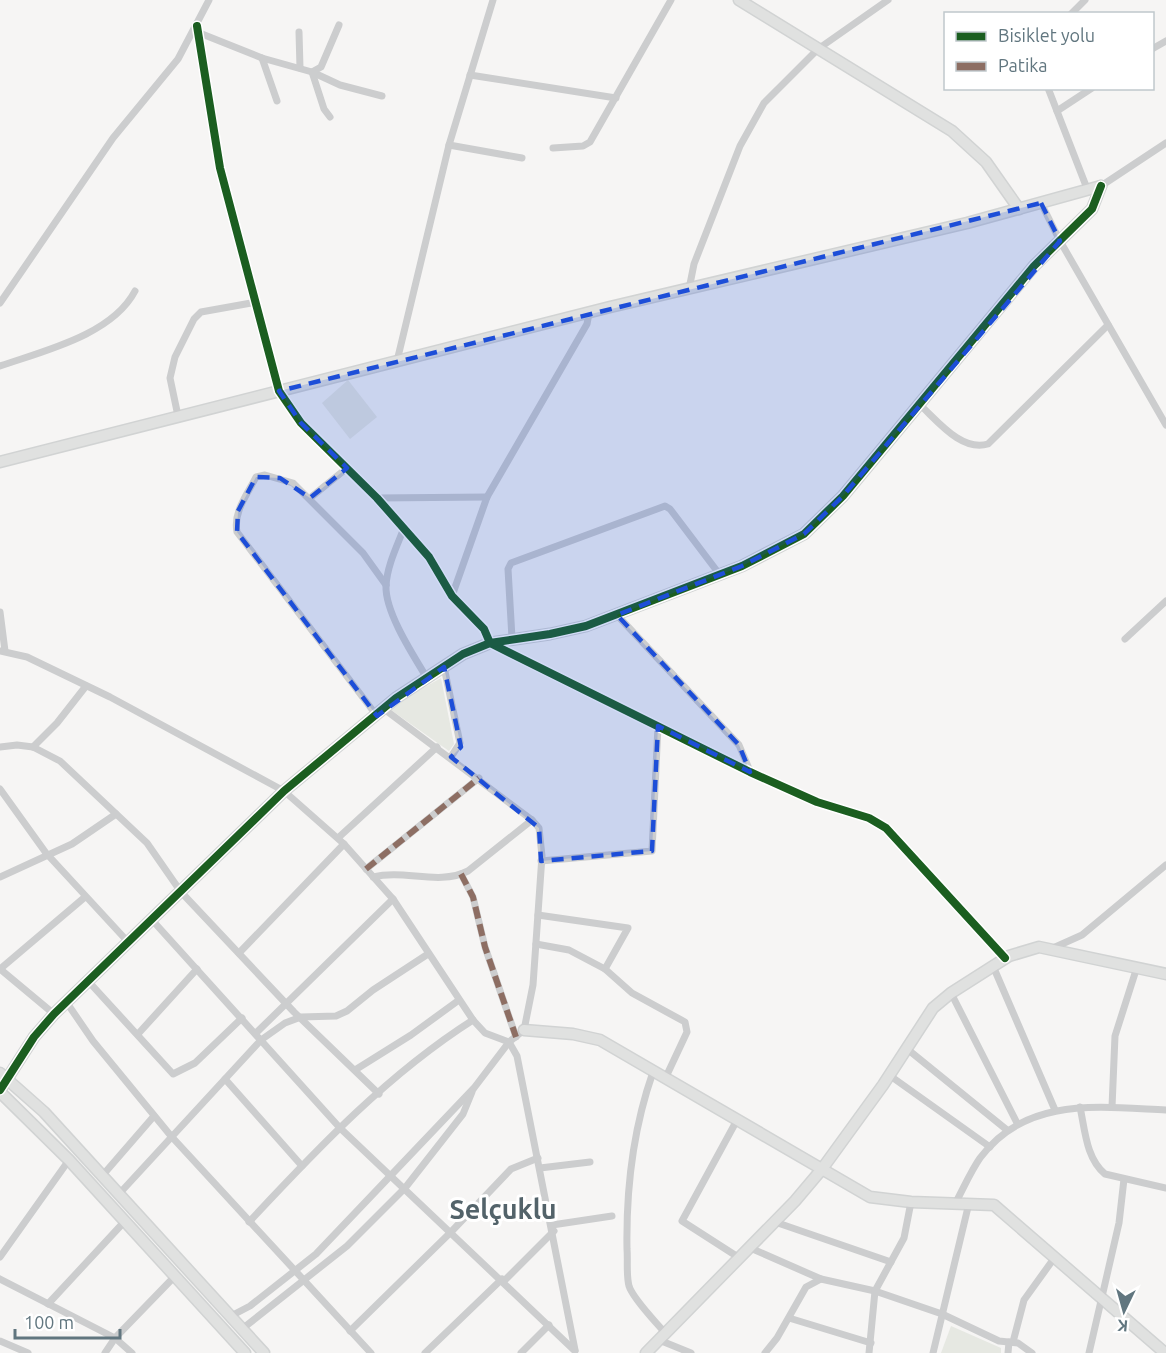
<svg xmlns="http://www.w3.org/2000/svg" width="1166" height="1353" font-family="Ubuntu,sans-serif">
<rect width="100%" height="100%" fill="#f6f5f4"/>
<!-- green -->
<g fill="#e6e8e2">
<path d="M348 380 377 417 350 439 322 403Z"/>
<path d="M441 678 454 744 449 751 391 710 393 705Z"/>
<path d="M951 1326 1001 1348V1353H941Z"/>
</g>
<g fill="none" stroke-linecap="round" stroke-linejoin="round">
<defs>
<g id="secondary">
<path d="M739 0 952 131 986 162 1019 209"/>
<path d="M0 462 610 307 967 223 1101 186"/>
<path d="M524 1030 573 1034 600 1040 870 1197 911 1202 994 1205 1165 1353"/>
<path d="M0 1073 44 1112 264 1353"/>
<path d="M0 1090 34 1037 54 1014 284 791 396 698 463 654 490 643 550 634 586 626 742 566 804 534 843 496 1034 266 1092 209 1101 186"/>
<path d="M0 1092 69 1160 245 1353"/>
<path d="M646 1353 795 1201 822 1169 883 1085 933 1008 951 993 1009 956 1039 947 1166 974"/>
</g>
</defs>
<!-- secondary casing -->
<use href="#secondary" stroke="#d1d3d3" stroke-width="13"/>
<!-- street -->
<g stroke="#cccdce" stroke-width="7">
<path d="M1071 14 1085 0"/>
<path d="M197 26 220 168 279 391 301 423 377 498 429 557 452 596 484 629 490 643 750 772 817 802 869 818 886 828 1005 958"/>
<path d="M197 32 262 58 312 72 340 85 382 96"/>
<path d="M299 32 300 68"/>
<path d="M1152 49 1166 41"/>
<path d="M262 58 277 101"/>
<path d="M470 75 616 98"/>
<path d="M1048 88 1088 191"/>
<path d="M1057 111 1092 88"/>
<path d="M330 117 324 109 312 72 321 67 339 25"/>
<path d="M449 145 522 158"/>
<path d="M553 148 583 146 590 142 671 0"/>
<path d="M1101 186 1166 143"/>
<path d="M1041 203 1060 241 1166 425"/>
<path d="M689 289 694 264 740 146 764 103 818 49 888 0"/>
<path d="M0 303 113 138 178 59 209 0"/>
<path d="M397 361 449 145 493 0"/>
<path d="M0 366C43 351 112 335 135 291"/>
<path d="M919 404C937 420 961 452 988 444L1108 325"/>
<path d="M178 416 170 378 175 357 194 319 201 312 257 302"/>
<path d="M310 498 347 468"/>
<path d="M377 498 487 497"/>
<path d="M404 528C397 546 387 566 386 586 385 612 413 655 427 678"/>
<path d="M452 596 487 497 587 324 589 313"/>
<path d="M0 612 5 651"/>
<path d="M617 615 739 745 750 771"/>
<path d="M512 638 508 569 511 563 657 509 665 506 670 509 720 575"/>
<path d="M1125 639 1166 601"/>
<path d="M0 651 27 657 110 697 284 791 344 844 393 899 473 1020 485 1033 509 1042 517 1056 575 1350"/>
<path d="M444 667 460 743 451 757"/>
<path d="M384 709 532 820"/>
<path d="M377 716 237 532C233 512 247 495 256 477L265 475 293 483 363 553 386 585"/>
<path d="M0 747 17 745 33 747 60 761 147 843 181 892 294 1012 379 1094"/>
<path d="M33 747 57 723 86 686"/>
<path d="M0 789 46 853 129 943"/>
<path d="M338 838 437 747"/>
<path d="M541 861 652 851 658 726"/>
<path d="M366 869 479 778"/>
<path d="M461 874 473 897 485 947 516 1037"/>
<path d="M0 877 72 844 116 814"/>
<path d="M538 915 628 928 605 969"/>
<path d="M153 921 340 1128 575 1351"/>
<path d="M536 944 569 950 605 969 632 993 685 1022 687 1032 665 1079"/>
<path d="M1053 948 1082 935 1166 865"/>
<path d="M239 953 344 844"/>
<path d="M993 966 1055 1110"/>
<path d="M0 969 85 897"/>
<path d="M0 969 54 1014"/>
<path d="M89 982 173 1074 195 1063 242 1018"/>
<path d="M951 993 1017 1123"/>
<path d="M67 1003 93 1041 171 1136 371 1353"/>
<path d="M256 1033 393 899"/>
<path d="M138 1034 197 969"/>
<path d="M906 1048 1007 1130"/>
<path d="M355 1070 411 1035 459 1000"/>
<path d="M653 1072C633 1129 626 1189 627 1249 628 1260 626 1274 629 1286 633 1299 656 1322 665 1333"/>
<path d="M889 1075 990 1147"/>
<path d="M225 1079 302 1166"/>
<path d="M1080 1107C1085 1130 1086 1158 1105 1174L1166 1188"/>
<path d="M1112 1107 1115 1036 1137 967"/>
<path d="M737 1120 682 1221 738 1257"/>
<path d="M540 1168 590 1162"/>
<path d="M102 1176 154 1116"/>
<path d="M119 1194 261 1040 285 1023 301 1017 336 1016 347 1011 373 990 428 954"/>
<path d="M956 1202C964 1187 971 1171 980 1158 1026 1096 1099 1107 1166 1110"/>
<path d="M249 1222C317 1149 388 1074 473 1020"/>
<path d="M775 1222 891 1262"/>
<path d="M552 1225 612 1216"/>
<path d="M748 1247 821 1279"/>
<path d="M0 1257 69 1160"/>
<path d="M0 1279 115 1338 132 1353"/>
<path d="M504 1281 554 1231"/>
<path d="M48 1304 125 1221"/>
<path d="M229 1317 250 1306 316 1254 474 1088 509 1042 524 1030 533 985 542 856 539 828 532 820 468 871C438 886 405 869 373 877"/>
<path d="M789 1318 871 1343"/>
<path d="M242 1329 347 1246 405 1188 463 1114 472 1092"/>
<path d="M350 1331 451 1232 511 1169 538 1158"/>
<path d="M659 1340 691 1353"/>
<path d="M0 1341 28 1353"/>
<path d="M1013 1342 1024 1300 1055 1257"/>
<path d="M105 1353 115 1338 176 1275"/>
<path d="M425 1353 502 1279"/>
<path d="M521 1353 549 1325"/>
<path d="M765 1353 777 1338 806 1287 821 1279 875 1291 942 1314 999 1341 1018 1343 1032 1353"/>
<path d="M869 1353 875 1291 904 1238 911 1202"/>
<path d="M933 1353 969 1203"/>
<path d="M1008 1353 1009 1342"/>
<path d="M1089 1353 1119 1223 1124 1179"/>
</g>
<!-- secondary -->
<use href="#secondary" stroke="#e0e1e0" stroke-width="10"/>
<!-- quiet -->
<g stroke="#8d6e63" stroke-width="6" stroke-dasharray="12 6" stroke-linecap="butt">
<path d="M366 869 479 778"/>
<path d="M461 874 473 897 485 947 516 1037"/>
</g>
<defs>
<g id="cycleway">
<path d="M197 26 220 168 279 391 301 423 377 498 429 557 452 596 484 629 490 643 750 772 817 802 869 818 886 828 1005 958"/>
<path d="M0 1090 34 1037 54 1014 284 791 396 698 463 654 490 643 550 634 586 626 742 566 804 534 843 496 1034 266 1092 209 1101 186"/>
</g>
</defs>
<!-- cycleway casing -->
<use href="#cycleway" stroke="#fff" stroke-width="11"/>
<!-- cycleway -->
<use href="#cycleway" stroke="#1b5e20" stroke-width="8"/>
</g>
<!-- marked area -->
<path fill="#1d4ed8" fill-opacity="0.2" stroke="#1d4ed8" stroke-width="4.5" stroke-dasharray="12 8" stroke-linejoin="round" d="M1041 203 1060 241 843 496 804 534 742 566 617 615 739 745 750 772 658 726 652 851 541 861 539 828 451 757 461 747 444 667 377 716 237 532 238 511 256 477 280 478 310 498 347 468 301 423 279 391Z"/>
<g text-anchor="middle" stroke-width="6" stroke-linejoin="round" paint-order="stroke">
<!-- district labels -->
<g font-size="27" font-weight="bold" fill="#53636a" stroke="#fff">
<text x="503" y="1219">Selçuklu</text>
</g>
</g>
<!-- legend -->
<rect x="944" y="12" width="210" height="78" fill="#ffffff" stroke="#c0c8cc" stroke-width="1.5"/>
<rect x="956" y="32" width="30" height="9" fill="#1b5e20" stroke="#c0c8cc" stroke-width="1.5"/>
<text x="998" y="42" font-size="18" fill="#61767f">Bisiklet yolu</text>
<rect x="956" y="62" width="30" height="9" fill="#8d6e63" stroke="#c0c8cc" stroke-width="1.5"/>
<text x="998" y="72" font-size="18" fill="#61767f">Patika</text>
<!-- north arrow -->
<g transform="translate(1124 1311) rotate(185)" stroke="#ffffff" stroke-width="4.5" paint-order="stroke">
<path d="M0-4.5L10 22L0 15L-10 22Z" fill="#61767f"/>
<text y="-9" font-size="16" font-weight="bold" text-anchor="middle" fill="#61767f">K</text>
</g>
<!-- scale -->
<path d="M15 1329v9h105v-9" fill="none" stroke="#61767f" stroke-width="3"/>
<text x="24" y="1329" font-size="18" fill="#61767f" stroke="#ffffff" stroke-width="4.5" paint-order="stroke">100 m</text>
</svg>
